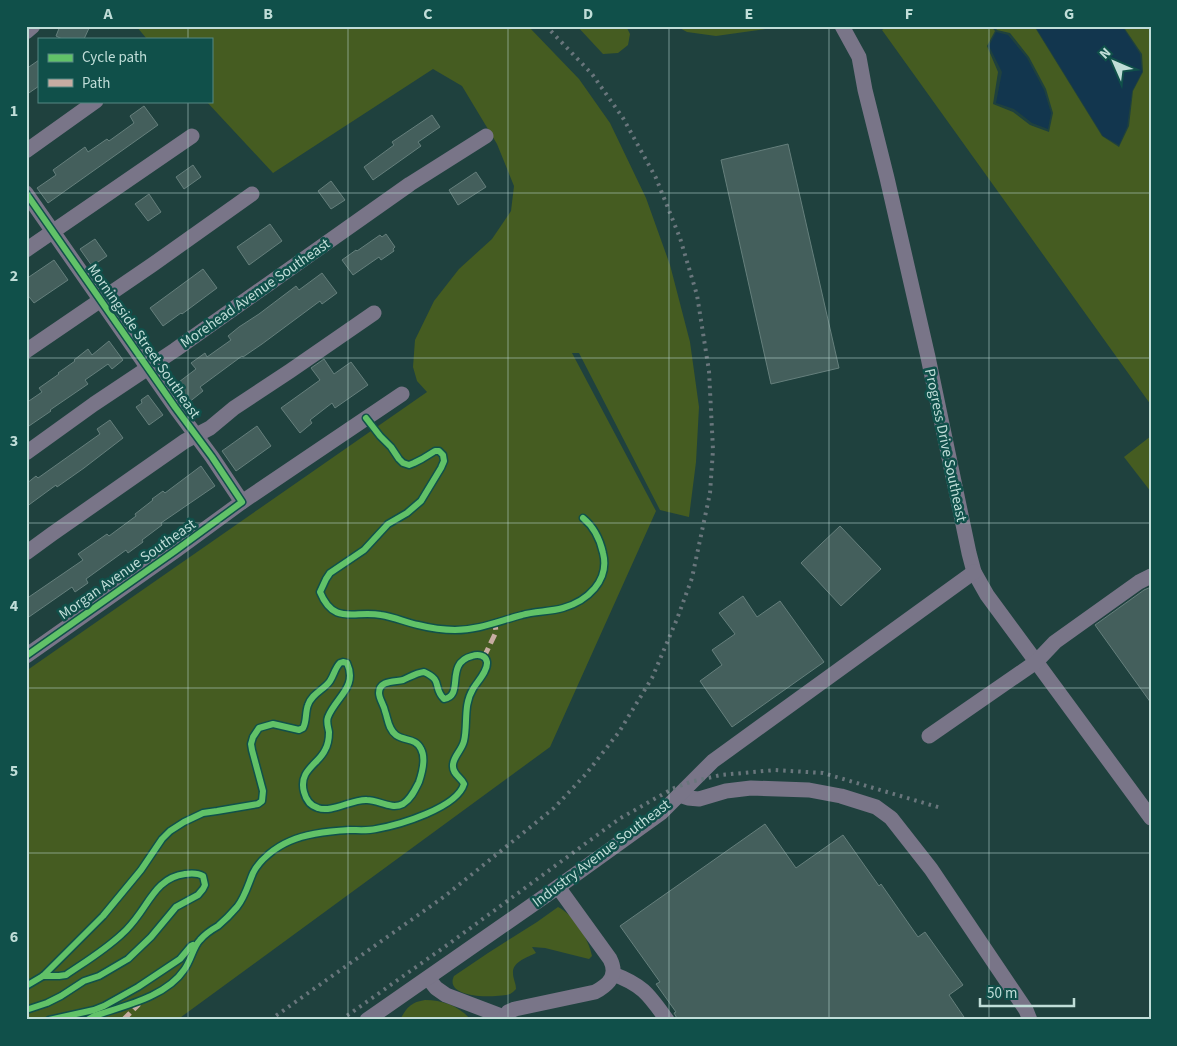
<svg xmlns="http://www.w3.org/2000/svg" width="1177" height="1046" font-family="'Source Sans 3',sans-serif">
<rect width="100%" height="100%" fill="#1f413e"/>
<!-- green -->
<g fill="#455c21">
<path d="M136 26H528L579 79 610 123 646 198 670 265 690 342 699 407 696 462 689 517 660 510 579 353H572L656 511 550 747 177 1020H26V671L427 392 417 381 413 367 415 340 434 301 459 269 492 239 511 211 514 186 497 144 462 86 433 69 273 173 206 101H211V39H147Z"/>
<path d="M577 26H626L630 34 628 45 618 53 603 54Z"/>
<path d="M676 26H788L716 36 687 32Z"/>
<path d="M888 26H991L995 31 987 46 998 72 993 104 1013 112 1030 125 1049 132 1053 113 1046 89 1029 57 1010 33 997 30 994 26H1034L1102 136 1119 147 1129 126 1133 91 1143 72 1142 54 1123 26H1151V405L882 30Z"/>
<path d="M1151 436V492L1124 457Z"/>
<path d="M558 907C573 914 589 939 592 956L589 959 545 948 532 947 536 953C528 957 512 962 513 973 513 979 516 983 516 989 514 991 512 993 510 994 498 998 443 999 454 976L488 953 537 922Z"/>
<path d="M425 1000C443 1000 459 1006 471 1020H400C406 1008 411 1002 425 1000Z"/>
</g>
<!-- water -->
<g fill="#12364e">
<path d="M1035 26H1122L1140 54 1142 72 1132 91 1127 127 1119 145 1103 136Z"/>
<path d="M996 32 1008 35 1027 58 1044 90 1051 113 1048 129 1032 123 1014 109 996 103 1002 72 989 46Z"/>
</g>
<!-- building -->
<g fill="#445f5c" stroke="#657f7c">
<path d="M60 26H90L84 39H62L56 36Z"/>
<path d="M39 60V86L26 95V69Z"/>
<path d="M144 106 158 125 48 203 37 188 56 175 53 170 85 147 88 152 107 139 109 141 134 123 130 116Z"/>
<path d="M432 115 440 127 418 142 421 146 373 180 364 167 394 145 392 142Z"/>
<path d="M788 144 839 368 771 384 721 160Z"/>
<path d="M193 165 201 177 184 189 176 177Z"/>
<path d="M476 172 486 187 458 205 449 190Z"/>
<path d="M331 181 345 200 331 209 318 191Z"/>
<path d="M149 194 161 212 148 221 135 204Z"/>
<path d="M270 224 282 241 249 265 237 247Z"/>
<path d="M386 234 395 247 393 249 394 251 381 260 379 257 353 275 342 260 356 250 357 251 380 235 382 237Z"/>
<path d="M95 239 107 256 92 266 80 249Z"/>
<path d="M54 260 68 280 34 303 26 293V279Z"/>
<path d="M203 269 217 288 182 314 181 313 163 326 150 308Z"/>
<path d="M322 273 337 293 322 304 320 301 262 344 243 357 242 356 200 387 203 391 188 403 175 385 196 369 191 363 205 353 207 357 231 340 228 336 239 327 259 314 296 286 299 290Z"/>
<path d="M109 341 123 360 112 369 108 364 85 380 88 384 50 410 51 411 26 428V403L42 392 39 388 59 374 58 373 75 361 74 360 88 349 92 355Z"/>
<path d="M324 359 334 374 351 362 368 385 335 408 332 403 310 420 312 423 300 433 281 408 320 380 311 368Z"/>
<path d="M148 395 163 415 149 425 136 407 142 403 141 400Z"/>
<path d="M110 420 123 438 84 468 57 487 56 485 26 507V484L36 476 38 478 100 434 97 429Z"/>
<path d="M257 426 271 446 236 471 222 451Z"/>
<path d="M201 466 215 486 161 523 162 525 142 540 143 542 128 553 126 550 86 579 88 583 75 592 72 587 26 619V599L83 560 78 554 107 534 109 536 136 516 135 514 153 500 152 499 163 491 165 493Z"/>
<path d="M840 526 881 569 841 606 801 563Z"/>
<path d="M1151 587V703L1095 625 1144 590Z"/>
<path d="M743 596 757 617 780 601 824 662 732 727 700 681 722 665 712 650 735 634 719 613Z"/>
<path d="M765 824 796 868 843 835 879 886 881 884 918 937 925 932 963 985 949 995 966 1020H678L674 1013 676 1012 656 984 660 982 620 926Z"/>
</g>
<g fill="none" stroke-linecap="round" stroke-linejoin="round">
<!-- minor -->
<g stroke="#797588" stroke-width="15">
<path d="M842 26 859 57 865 90 887 178 928 357 969 553 974 572 987 595 1151 818"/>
<path d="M26 32 33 26"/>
<path d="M26 151 96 101"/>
<path d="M26 193 175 407 212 457 242 502"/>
<path d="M26 250 192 136"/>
<path d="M26 351 152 265 252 194"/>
<path d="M26 453 94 404 175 350 410 184 486 136"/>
<path d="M26 553 52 534 185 441 210 428 234 408 290 371 374 313"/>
<path d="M26 656 175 551 242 502 402 394"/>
<path d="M929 736 1036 662 1055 642 1139 582 1151 576"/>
<path d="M679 795 688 798 699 799 726 791 751 788 809 790 841 796 876 807 891 818 931 869 1026 1010 1030 1020"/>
<path d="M613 974C643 985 649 995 667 1020"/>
<path d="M428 978 436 988 446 995 504 1017"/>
<path d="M367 1020 558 887 661 813 713 761 974 572"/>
<path d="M503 1020 508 1012 515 1009 595 992C610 984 618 975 610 959L558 887"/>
</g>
<!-- rail -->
<g stroke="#69767c" stroke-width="4" stroke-dasharray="2.5 5" stroke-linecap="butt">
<path d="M270 1020 445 896 554 808 586 774 619 732 652 678 677 619 692 578 710 493 713 450 709 371 697 295 680 238 656 178 623 118 592 74 546 26"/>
<path d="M341 1020 450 943 619 819 672 789 690 782 721 775 775 770 823 773 941 808"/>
</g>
<!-- quiet -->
<g stroke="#c7aca2" stroke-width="5" stroke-dasharray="10 5" stroke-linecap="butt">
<path d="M484 657 496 632 495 623"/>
<path d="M123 1020 139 1004"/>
</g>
<defs>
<g id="cycleway">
<path d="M26 193 175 407 212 457 242 502 175 551 26 656"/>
<path d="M366 418 380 436 391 447 399 459 403 463 409 465 414 463 422 459 435 451H439L443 455 444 461 441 468 421 501 407 513 388 524 364 550 330 573 326 579 320 592C334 626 354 610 381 615 394 617 405 622 418 625 430 628 443 630 455 630 479 630 499 621 522 615 535 611 549 612 563 608 587 601 610 581 603 553 600 539 594 527 583 518"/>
<path d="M26 986 43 976 103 916 141 870 162 839 170 831 184 822 203 813 217 811 258 804 262 801 263 791 252 750 251 744 253 737 259 728 273 724 299 730 303 728C307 721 305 713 308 705 312 693 324 690 330 681 334 675 335 668 340 663L343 662 347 663C358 687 336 697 328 717 326 722 328 726 329 732 329 738 328 745 325 750 319 764 298 770 304 792 306 800 311 806 318 808 332 813 352 799 367 800 379 800 391 810 403 804 411 799 415 790 419 782 422 773 426 758 421 749 416 738 404 741 396 735 388 729 388 719 385 711 384 705 379 699 379 693 379 680 395 682 403 680 410 677 416 673 424 672 444 681 432 687 444 699 465 696 444 663 472 656 478 654 486 655 487 662 488 671 477 682 473 689 463 705 468 724 464 741 462 750 453 757 453 765 452 774 461 777 464 784 457 808 399 825 376 829 368 831 358 830 349 830 330 831 308 833 290 841 276 847 260 859 253 873 248 885 245 897 237 907 231 914 224 921 218 926 211 930 205 934 200 940 193 947 191 961 184 970 166 997 123 1006 94 1016L87 1020"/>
<path d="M26 1010 47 1003 61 996 84 981 99 976 128 959 151 937 176 907 198 895 203 889 205 885 203 876C198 873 192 873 185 874 161 877 152 896 140 913 135 920 129 928 122 934 105 950 85 962 66 975L59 976H43"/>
<path d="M49 1020 94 1010 104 1006 138 987 180 959 191 946 193 945"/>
</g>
</defs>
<!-- cycleway casing -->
<use href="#cycleway" stroke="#10504a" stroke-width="9"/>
<!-- cycleway -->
<use href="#cycleway" stroke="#61c268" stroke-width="6"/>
</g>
<!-- grid -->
<path fill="none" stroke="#c0ddd8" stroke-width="1" stroke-opacity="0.55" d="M188 26V39M348 26V1020M508 26V1020M669 26V1020M829 26V1020M989 26V1020M188 101V1020M26 193H1151M26 358H1151M26 523H1151M26 688H1151M26 853H1151"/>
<g text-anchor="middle" stroke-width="5" stroke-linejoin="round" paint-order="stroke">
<!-- street labels -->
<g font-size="15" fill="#c0ddd8" stroke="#10504a">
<text transform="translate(255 293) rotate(-35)" y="5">Morehead Avenue Southeast</text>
<text transform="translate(144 341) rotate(55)" y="5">Morningside Street Southeast</text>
<text transform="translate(946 445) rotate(78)" y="5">Progress Drive Southeast</text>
<text transform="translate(127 569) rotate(-35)" y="5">Morgan Avenue Southeast</text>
<text transform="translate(601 853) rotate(-37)" y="5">Industry Avenue Southeast</text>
</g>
</g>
<!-- border -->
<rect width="1177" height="1046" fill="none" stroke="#10504a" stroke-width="55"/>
<!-- legend -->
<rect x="38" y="38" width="175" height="65" fill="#10504a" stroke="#568883"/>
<rect x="48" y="54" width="25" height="8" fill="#61c268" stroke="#568883"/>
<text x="82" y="62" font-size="15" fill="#c0ddd8">Cycle path</text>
<rect x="48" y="79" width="25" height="8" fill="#c7aca2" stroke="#568883"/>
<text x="82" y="88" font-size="15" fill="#c0ddd8">Path</text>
<!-- north arrow -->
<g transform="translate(1114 62) rotate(315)" stroke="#10504a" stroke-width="4" paint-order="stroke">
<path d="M0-4L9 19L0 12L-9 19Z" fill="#c0ddd8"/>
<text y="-8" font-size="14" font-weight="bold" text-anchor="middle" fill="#c0ddd8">N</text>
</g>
<!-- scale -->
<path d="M980 998v8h94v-8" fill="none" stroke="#c0ddd8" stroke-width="2.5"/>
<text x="987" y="998" font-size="15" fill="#c0ddd8" stroke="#10504a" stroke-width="4" paint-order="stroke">50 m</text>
<rect x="28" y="28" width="1122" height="990" fill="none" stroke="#c0ddd8" stroke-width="2"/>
<g font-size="16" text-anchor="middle" font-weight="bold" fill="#c0ddd8">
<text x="108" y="19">A</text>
<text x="268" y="19">B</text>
<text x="428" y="19">C</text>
<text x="588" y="19">D</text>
<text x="749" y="19">E</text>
<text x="909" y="19">F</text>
<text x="1069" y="19">G</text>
<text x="14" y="116">1</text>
<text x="14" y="281">2</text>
<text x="14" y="446">3</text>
<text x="14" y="611">4</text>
<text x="14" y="776">5</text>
<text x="14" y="942">6</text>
</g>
</svg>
